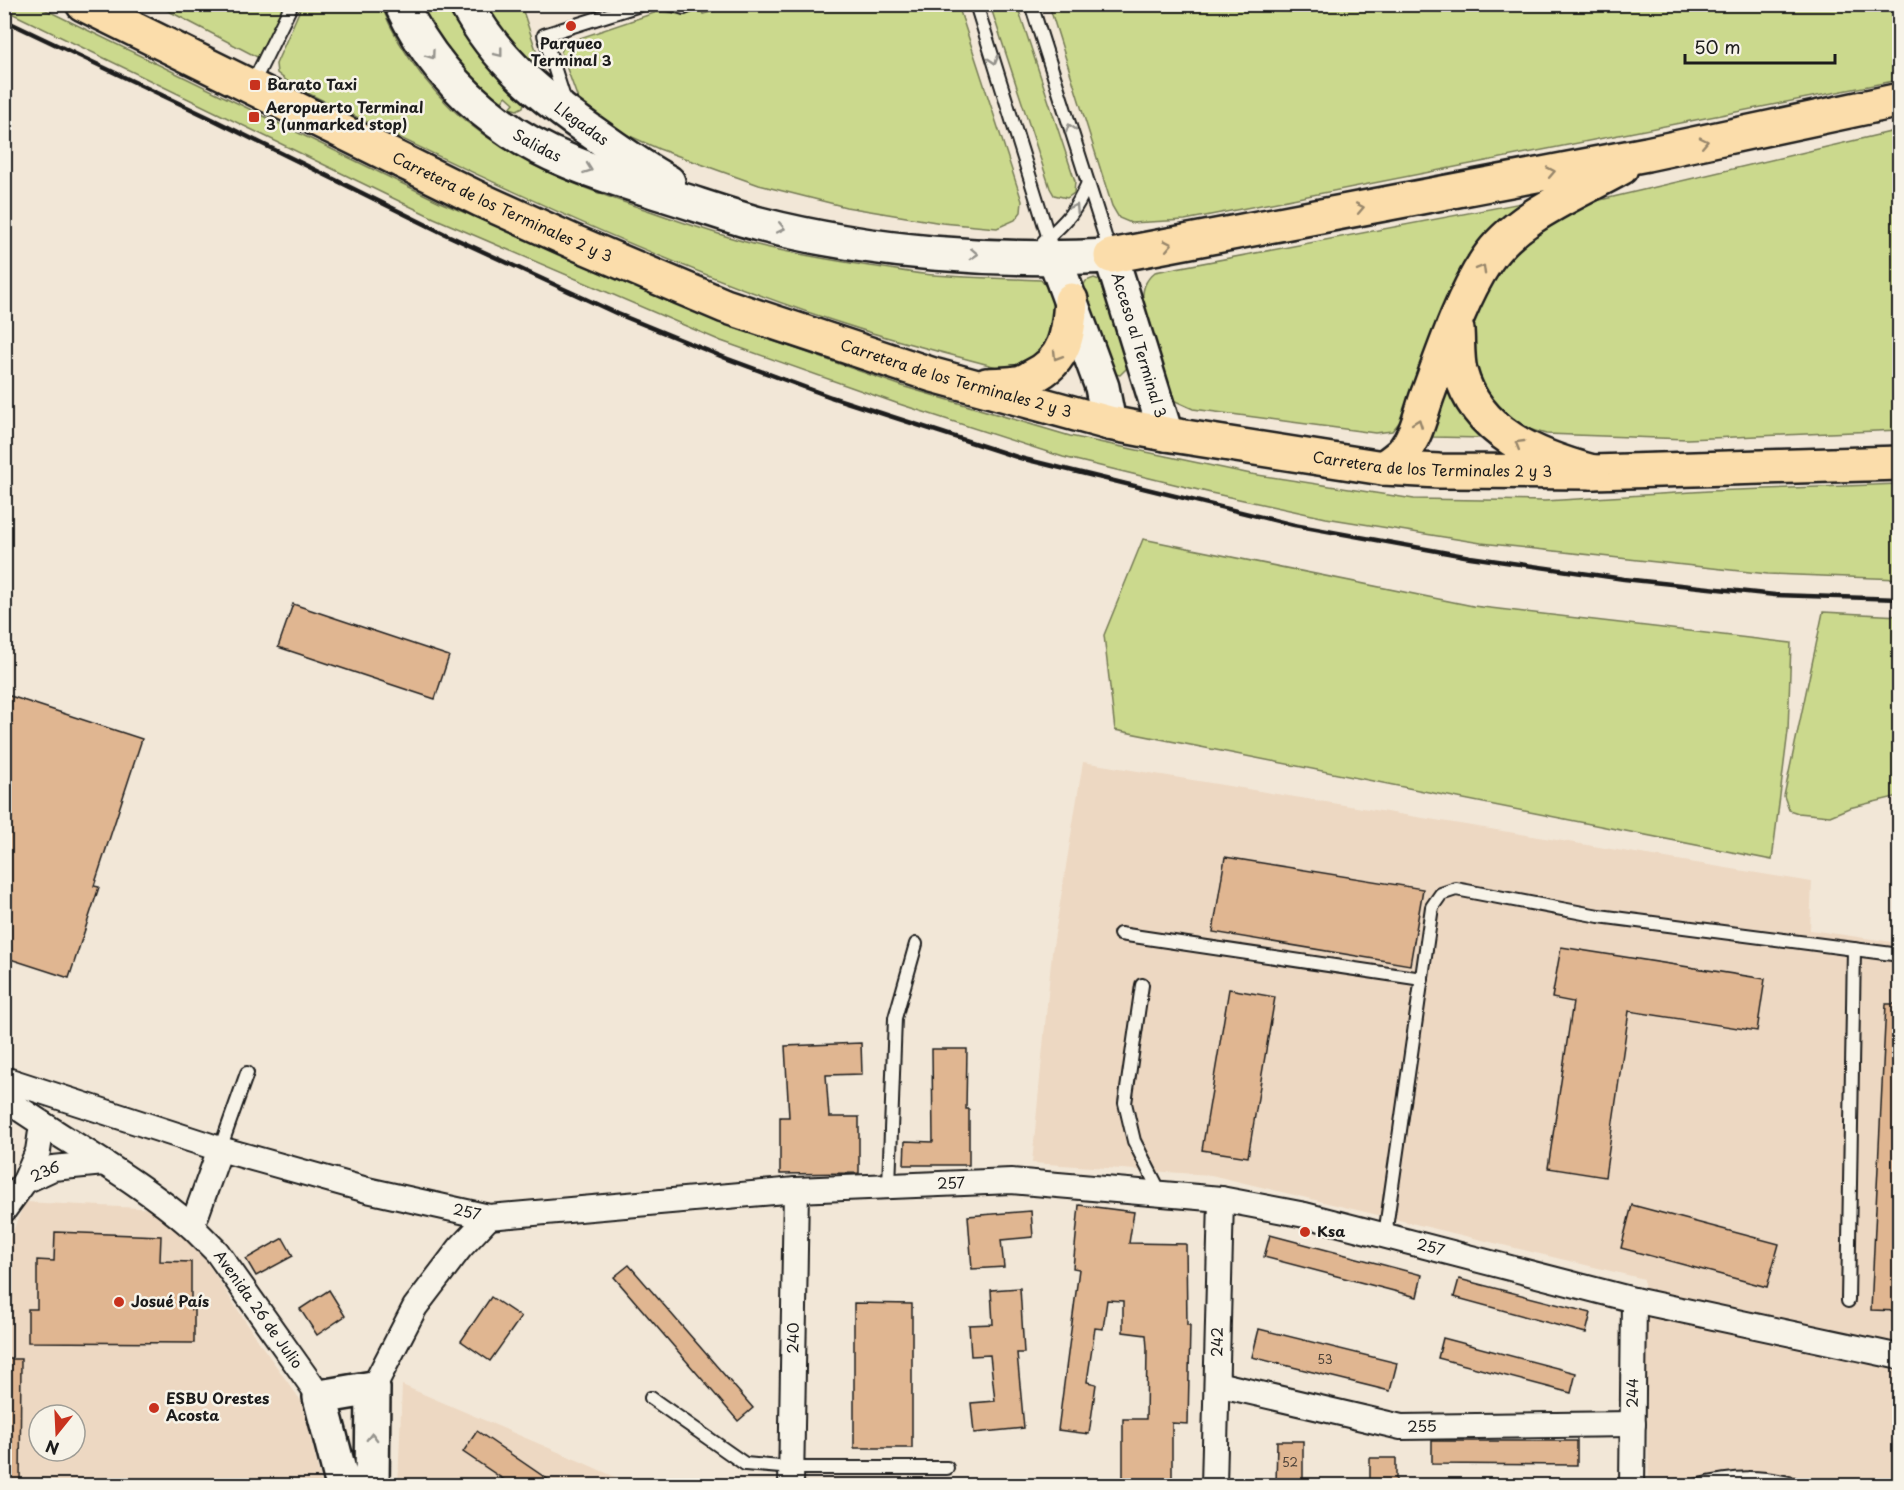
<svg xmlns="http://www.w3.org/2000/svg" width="1904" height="1490" font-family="'Playpen Sans',sans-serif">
<rect width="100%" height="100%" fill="#f2e7d7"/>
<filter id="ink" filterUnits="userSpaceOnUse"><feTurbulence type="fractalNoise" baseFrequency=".0167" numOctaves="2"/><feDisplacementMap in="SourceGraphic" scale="12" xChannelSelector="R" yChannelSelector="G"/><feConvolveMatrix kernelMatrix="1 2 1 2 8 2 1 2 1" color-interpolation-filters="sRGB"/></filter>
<g filter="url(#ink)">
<!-- built -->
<g fill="#edd8c2" fill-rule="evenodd">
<path d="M1083 762 1812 882 1810 930 1899 943V1485H1649L1644 1279 1211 1175 1032 1163 1052 952Z"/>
<path d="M25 1202 158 1209 206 1261 261 1345 302 1402 322 1485 5 1486V1250ZM39 1415H75V1451H39Z"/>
<path d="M402 1385 584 1463 633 1485 398 1486Z"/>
</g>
<!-- green -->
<g fill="#cbd98d" stroke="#747a54" stroke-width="1.5">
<path d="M724 4 958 5 1022 201 1021 212 1015 220 997 228 942 223 846 207 759 185 659 149 596 121 582 110 561 52 565 43 657 12 678 13 700 7 703 14 725 8Z"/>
<path d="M4 5H36L442 203 728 325 905 387 1070 436 1251 474 1414 499 1545 501 1709 491 1899 484V579L1768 574 1481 543 1326 518 1211 493 1063 457 896 403 721 341 434 218 5 10Z"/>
<path d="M157 5H285L259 58Z"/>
<path d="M302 5H381C401 55 439 104 484 135 535 171 594 193 653 212 687 224 722 236 757 245 794 254 831 260 869 266 887 268 905 272 923 274 962 278 1002 278 1041 280 1061 302 1058 324 1054 351L1011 371C958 356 905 344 853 327 660 266 477 175 295 87L277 73 276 64Z"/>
<path d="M421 5H450L525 99 523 107 517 110 510 108 514 103 506 96 502 102C468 75 441 43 421 5Z"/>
<path d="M481 5H521L544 74 540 76Z"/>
<path d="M990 5H1017L1075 181 1074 193 1067 198 1054 195 1050 188Z"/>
<path d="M1049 5H1899V80L1185 220 1131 223 1119 218 1112 206Z"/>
<path d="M1899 130V430L1687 439 1546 434 1518 426 1487 401 1468 359 1473 313 1498 269 1519 246 1567 211 1596 201Z"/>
<path d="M1521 203 1522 207 1449 301 1411 389 1403 418 1392 431 1375 433 1193 409 1173 400 1142 302C1143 289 1144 281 1155 272Z"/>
<path d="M1094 278 1102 281 1129 366 1120 375 1111 373 1082 288 1086 281Z"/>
<path d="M1445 378 1484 438 1432 437 1426 429Z"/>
<path d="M1143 539 1473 606 1791 643 1788 731 1772 860 1115 730 1104 635Z"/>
<path d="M1823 612 1900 616 1899 796 1849 808 1830 816 1798 813 1789 810 1784 796Z"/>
</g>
<!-- building -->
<g fill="#e0b691" stroke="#1c1c1c" stroke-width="1.5">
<path d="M293 604 449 656 435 699 278 647Z"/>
<path d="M4 694 142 739 94 886 99 887 69 978 4 957Z"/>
<path d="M1225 857 1423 889 1410 965 1213 932Z"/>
<path d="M1561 947 1765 979 1757 1031 1629 1011 1605 1177 1548 1168 1573 1002 1552 998Z"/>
<path d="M1229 989 1275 997 1248 1157 1202 1150Z"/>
<path d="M1886 1004H1899V1311L1871 1310Z"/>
<path d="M861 1043 862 1074 826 1075 829 1117H859V1173L780 1174V1117H789L785 1046Z"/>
<path d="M932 1049H967L966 1109H969V1165H904L905 1141 933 1142Z"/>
<path d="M1079 1205 1134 1212 1129 1243 1186 1244 1187 1325H1190L1188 1424 1172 1423V1485H1123V1419H1146L1147 1348 1146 1335 1123 1332V1301L1107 1300 1103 1329 1095 1328 1087 1382 1096 1384 1089 1434 1058 1430 1079 1269 1073 1268Z"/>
<path d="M1632 1205 1779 1244 1767 1287 1621 1248Z"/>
<path d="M1031 1211 1033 1237 1001 1240 1004 1267 972 1269 968 1216Z"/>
<path d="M55 1232 161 1236 160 1261 191 1262V1310H194V1343L28 1342V1309H37V1260L54 1261Z"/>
<path d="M1270 1235 1422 1275 1417 1297 1264 1257Z"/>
<path d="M283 1238 293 1256 256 1276 246 1259Z"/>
<path d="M629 1265 753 1408 738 1421 614 1277Z"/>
<path d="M1459 1279 1591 1313 1586 1333 1454 1297Z"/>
<path d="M1020 1288 1024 1353H1017L1024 1428 974 1433 971 1403 995 1401 990 1355 971 1356 969 1325 993 1324 991 1290Z"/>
<path d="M329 1290 345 1316 317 1335 300 1309Z"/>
<path d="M491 1297 521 1317 490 1361 461 1341Z"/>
<path d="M854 1303 912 1304V1448H854Z"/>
<path d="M1259 1329 1397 1363 1390 1391 1252 1357Z"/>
<path d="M1443 1338 1576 1373 1571 1393 1438 1358Z"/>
<path d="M4 1359H21L20 1485H4Z"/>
<path d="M477 1431 556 1485H512L463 1452Z"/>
<path d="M1277 1441H1303V1485H1276Z"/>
<path d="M1432 1441H1577V1465L1432 1464Z"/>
<rect x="1370" y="1458" width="26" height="27"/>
</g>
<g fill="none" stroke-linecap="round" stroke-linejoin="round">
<defs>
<g id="lane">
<path d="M670 4 684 8 694 4"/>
<path d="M976 4 1054 255"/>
<path d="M1031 4 1111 255"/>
<path d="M251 87 292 4"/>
<path d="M568 103 563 95 544 35 643 4"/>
<path d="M1044 241C1068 220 1075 212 1088 183"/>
<path d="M1120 934 1422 979"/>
<path d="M1142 985 1125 1103 1134 1141 1161 1194"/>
<path d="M220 1149 247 1073"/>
<path d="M889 1186 895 1018 916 944"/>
<path d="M1385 1235 1432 907 1441 894 1456 889 1599 916 1900 955"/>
<path d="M1848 1301 1854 949"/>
<path d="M651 1398 745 1464 792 1468H947"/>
<path d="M1694 1486C1737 1476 1758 1475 1801 1486"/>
</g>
<g id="street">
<path id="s1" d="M4 1079 220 1149 367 1190 489 1217 796 1190 1011 1181 1221 1199 1305 1215 1634 1300 1900 1357"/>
<path d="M4 1098C66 1142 135 1177 192 1227"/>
<path id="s2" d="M220 1149 192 1227 217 1252 320 1397"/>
<path d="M25 1181 38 1151 42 1125"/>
<path id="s3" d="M4 1210 25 1181 53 1168 104 1163"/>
<path id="s4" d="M1217 1384 1401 1427 1633 1424"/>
<path d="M373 1388 415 1307 460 1248 489 1217"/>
<path id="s5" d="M791 1486 796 1190"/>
<path id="s6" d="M1214 1486 1221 1199"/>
<path id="s7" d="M1632 1486 1634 1300"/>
</g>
<g id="secondary">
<path id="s8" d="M401 4C424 52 456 91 498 122 545 158 604 175 660 193 693 203 726 215 759 224 871 253 996 262 1111 256L1166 434"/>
<path id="s9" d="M466 4C496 61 543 98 595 134 619 151 642 168 668 182"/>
<path d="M1055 259 1102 387 1109 423"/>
<path d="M343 1486 320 1397 373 1388 372 1486"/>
</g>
<g id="primary">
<path id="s10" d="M83 4 481 200 574 242 725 306 933 375 1109 423 1166 434 1383 468 1439 471 1593 472 1900 463"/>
<path d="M987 385C996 384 1006 385 1016 383 1022 383 1028 379 1033 376 1066 361 1069 332 1071 300"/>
</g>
<g id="highway">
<path d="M1111 256 1647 154 1900 100"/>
<path d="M1457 330C1458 343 1457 358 1460 371 1476 433 1537 457 1593 472"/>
<path d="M1383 468C1390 463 1399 457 1404 451 1418 433 1421 411 1429 391 1444 350 1462 297 1486 261 1516 216 1575 194 1621 168"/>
</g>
</defs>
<!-- lane casing -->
<use href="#lane" stroke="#1c1c1c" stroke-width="16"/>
<!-- street casing -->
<use href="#street" stroke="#1c1c1c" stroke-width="28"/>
<!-- secondary casing -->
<use href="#secondary" stroke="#1c1c1c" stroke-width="38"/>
<!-- primary casing -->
<use href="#primary" stroke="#1c1c1c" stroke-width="38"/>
<!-- highway casing -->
<use href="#highway" stroke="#1c1c1c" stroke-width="38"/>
<!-- lane -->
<use href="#lane" stroke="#f7f3e8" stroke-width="12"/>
<!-- street -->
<use href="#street" stroke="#f7f3e8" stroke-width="24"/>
<!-- secondary -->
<use href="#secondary" stroke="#f7f3e8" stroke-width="33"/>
<!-- primary -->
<use href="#primary" stroke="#fbddab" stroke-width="33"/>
<!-- highway -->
<use href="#highway" stroke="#fbddab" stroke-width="33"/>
<!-- rail -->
<path stroke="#1c1c1c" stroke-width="4.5" d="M4 20 210 118 445 234 618 314 728 359 831 397 1020 458 1294 525 1470 557 1624 579 1775 595 1900 599"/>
</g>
<!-- one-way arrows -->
<defs><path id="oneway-chevron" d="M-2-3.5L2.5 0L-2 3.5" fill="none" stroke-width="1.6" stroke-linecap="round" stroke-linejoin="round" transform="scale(1.5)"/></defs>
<g stroke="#94928c">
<use href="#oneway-chevron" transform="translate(499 53) rotate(52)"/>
<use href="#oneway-chevron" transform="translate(431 55) rotate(54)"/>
<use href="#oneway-chevron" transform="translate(994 60) rotate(73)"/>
<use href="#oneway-chevron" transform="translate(1070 128) rotate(-108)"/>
<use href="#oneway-chevron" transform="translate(588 169) rotate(20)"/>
<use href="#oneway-chevron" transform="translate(1075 208) rotate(-57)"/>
<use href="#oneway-chevron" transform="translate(781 228) rotate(12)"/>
<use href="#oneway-chevron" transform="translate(974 254) rotate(3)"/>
<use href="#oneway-chevron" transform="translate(372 1437) rotate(-89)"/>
</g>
<g stroke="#97866b">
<use href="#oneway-chevron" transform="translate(1704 142) rotate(-12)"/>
<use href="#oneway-chevron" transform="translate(1551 172) rotate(-11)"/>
<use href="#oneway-chevron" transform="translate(1360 208) rotate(-11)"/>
<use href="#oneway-chevron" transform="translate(1168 245) rotate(-11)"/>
<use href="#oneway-chevron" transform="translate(1482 269) rotate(-60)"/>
<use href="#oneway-chevron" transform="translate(1057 356) rotate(121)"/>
<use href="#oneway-chevron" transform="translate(1418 423) rotate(-70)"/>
<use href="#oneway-chevron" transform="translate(1519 444) rotate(-149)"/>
</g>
</g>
<!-- markers -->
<g fill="#c8321e" stroke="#f7f3e8" stroke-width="2">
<circle cx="571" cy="26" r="6"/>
<rect x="249" y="79" width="12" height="12" rx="3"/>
<rect x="248" y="111" width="12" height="12" rx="3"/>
<circle cx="1305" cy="1232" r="6"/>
<circle cx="119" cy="1302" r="6"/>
<circle cx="154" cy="1408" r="6"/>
</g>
<g text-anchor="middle" stroke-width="5" stroke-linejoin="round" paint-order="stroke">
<!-- number labels -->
<g font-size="12" fill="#4d4239">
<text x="1325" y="1364">53</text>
<text x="1290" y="1467">52</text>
</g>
<!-- poi labels -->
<g font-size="15" font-weight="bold" fill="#1c1c1c" stroke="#f7f3e8" text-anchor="start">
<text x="571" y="49" text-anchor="middle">Parqueo<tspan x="571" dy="17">Terminal 3</tspan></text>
<text x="267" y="90">Barato Taxi</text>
<text x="266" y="113">Aeropuerto Terminal<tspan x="266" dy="17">3 (unmarked stop)</tspan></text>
<text x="1317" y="1237">Ksa</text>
<text x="131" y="1307">Josué País</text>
<text x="166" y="1404">ESBU Orestes<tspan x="166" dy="17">Acosta</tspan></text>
</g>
<!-- street labels -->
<g font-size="15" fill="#1c1c1c" stroke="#f7f3e8">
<text dy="5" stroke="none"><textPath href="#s9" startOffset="168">Llegadas</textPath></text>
<text dy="5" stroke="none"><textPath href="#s8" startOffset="200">Salidas</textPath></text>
<text dy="5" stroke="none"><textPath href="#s10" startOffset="466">Carretera de los Terminales 2 y 3</textPath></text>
<text dy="5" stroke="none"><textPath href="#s8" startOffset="884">Acceso al Terminal 3</textPath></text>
<text dy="5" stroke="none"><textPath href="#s10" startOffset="952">Carretera de los Terminales 2 y 3</textPath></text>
<text dy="5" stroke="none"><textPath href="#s10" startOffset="1438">Carretera de los Terminales 2 y 3</textPath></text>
<text dy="5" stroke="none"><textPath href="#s3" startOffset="58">236</textPath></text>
<text dy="5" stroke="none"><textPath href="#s1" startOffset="968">257</textPath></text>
<text dy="5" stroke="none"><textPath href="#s1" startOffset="482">257</textPath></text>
<text dy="5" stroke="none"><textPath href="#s1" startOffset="1454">257</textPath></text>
<text dy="5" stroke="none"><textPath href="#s2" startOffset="189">Avenida 26 de Julio</textPath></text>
<text dy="5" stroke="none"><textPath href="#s5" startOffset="148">240</textPath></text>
<text dy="5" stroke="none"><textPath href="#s6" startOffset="144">242</textPath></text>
<text dy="5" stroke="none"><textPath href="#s7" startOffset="93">244</textPath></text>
<text dy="5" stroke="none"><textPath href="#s4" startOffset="210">255</textPath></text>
</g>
</g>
<!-- margin -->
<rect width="1904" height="1490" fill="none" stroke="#f7f3e8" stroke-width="24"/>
<rect x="12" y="12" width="1880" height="1466" fill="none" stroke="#1c1c1c" stroke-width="2" filter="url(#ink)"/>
<!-- north arrow -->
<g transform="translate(57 1433) rotate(198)"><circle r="28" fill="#f7f3e8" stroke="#9f9d96" stroke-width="1.5"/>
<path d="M0-4.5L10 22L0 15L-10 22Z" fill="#c8321e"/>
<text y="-9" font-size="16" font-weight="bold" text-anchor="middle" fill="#1c1c1c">N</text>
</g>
<!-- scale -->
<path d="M1685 54v9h150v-9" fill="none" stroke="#1c1c1c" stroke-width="3"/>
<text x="1694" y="54" font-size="18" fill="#1c1c1c" stroke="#f7f3e8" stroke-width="4.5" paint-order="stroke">50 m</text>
</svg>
